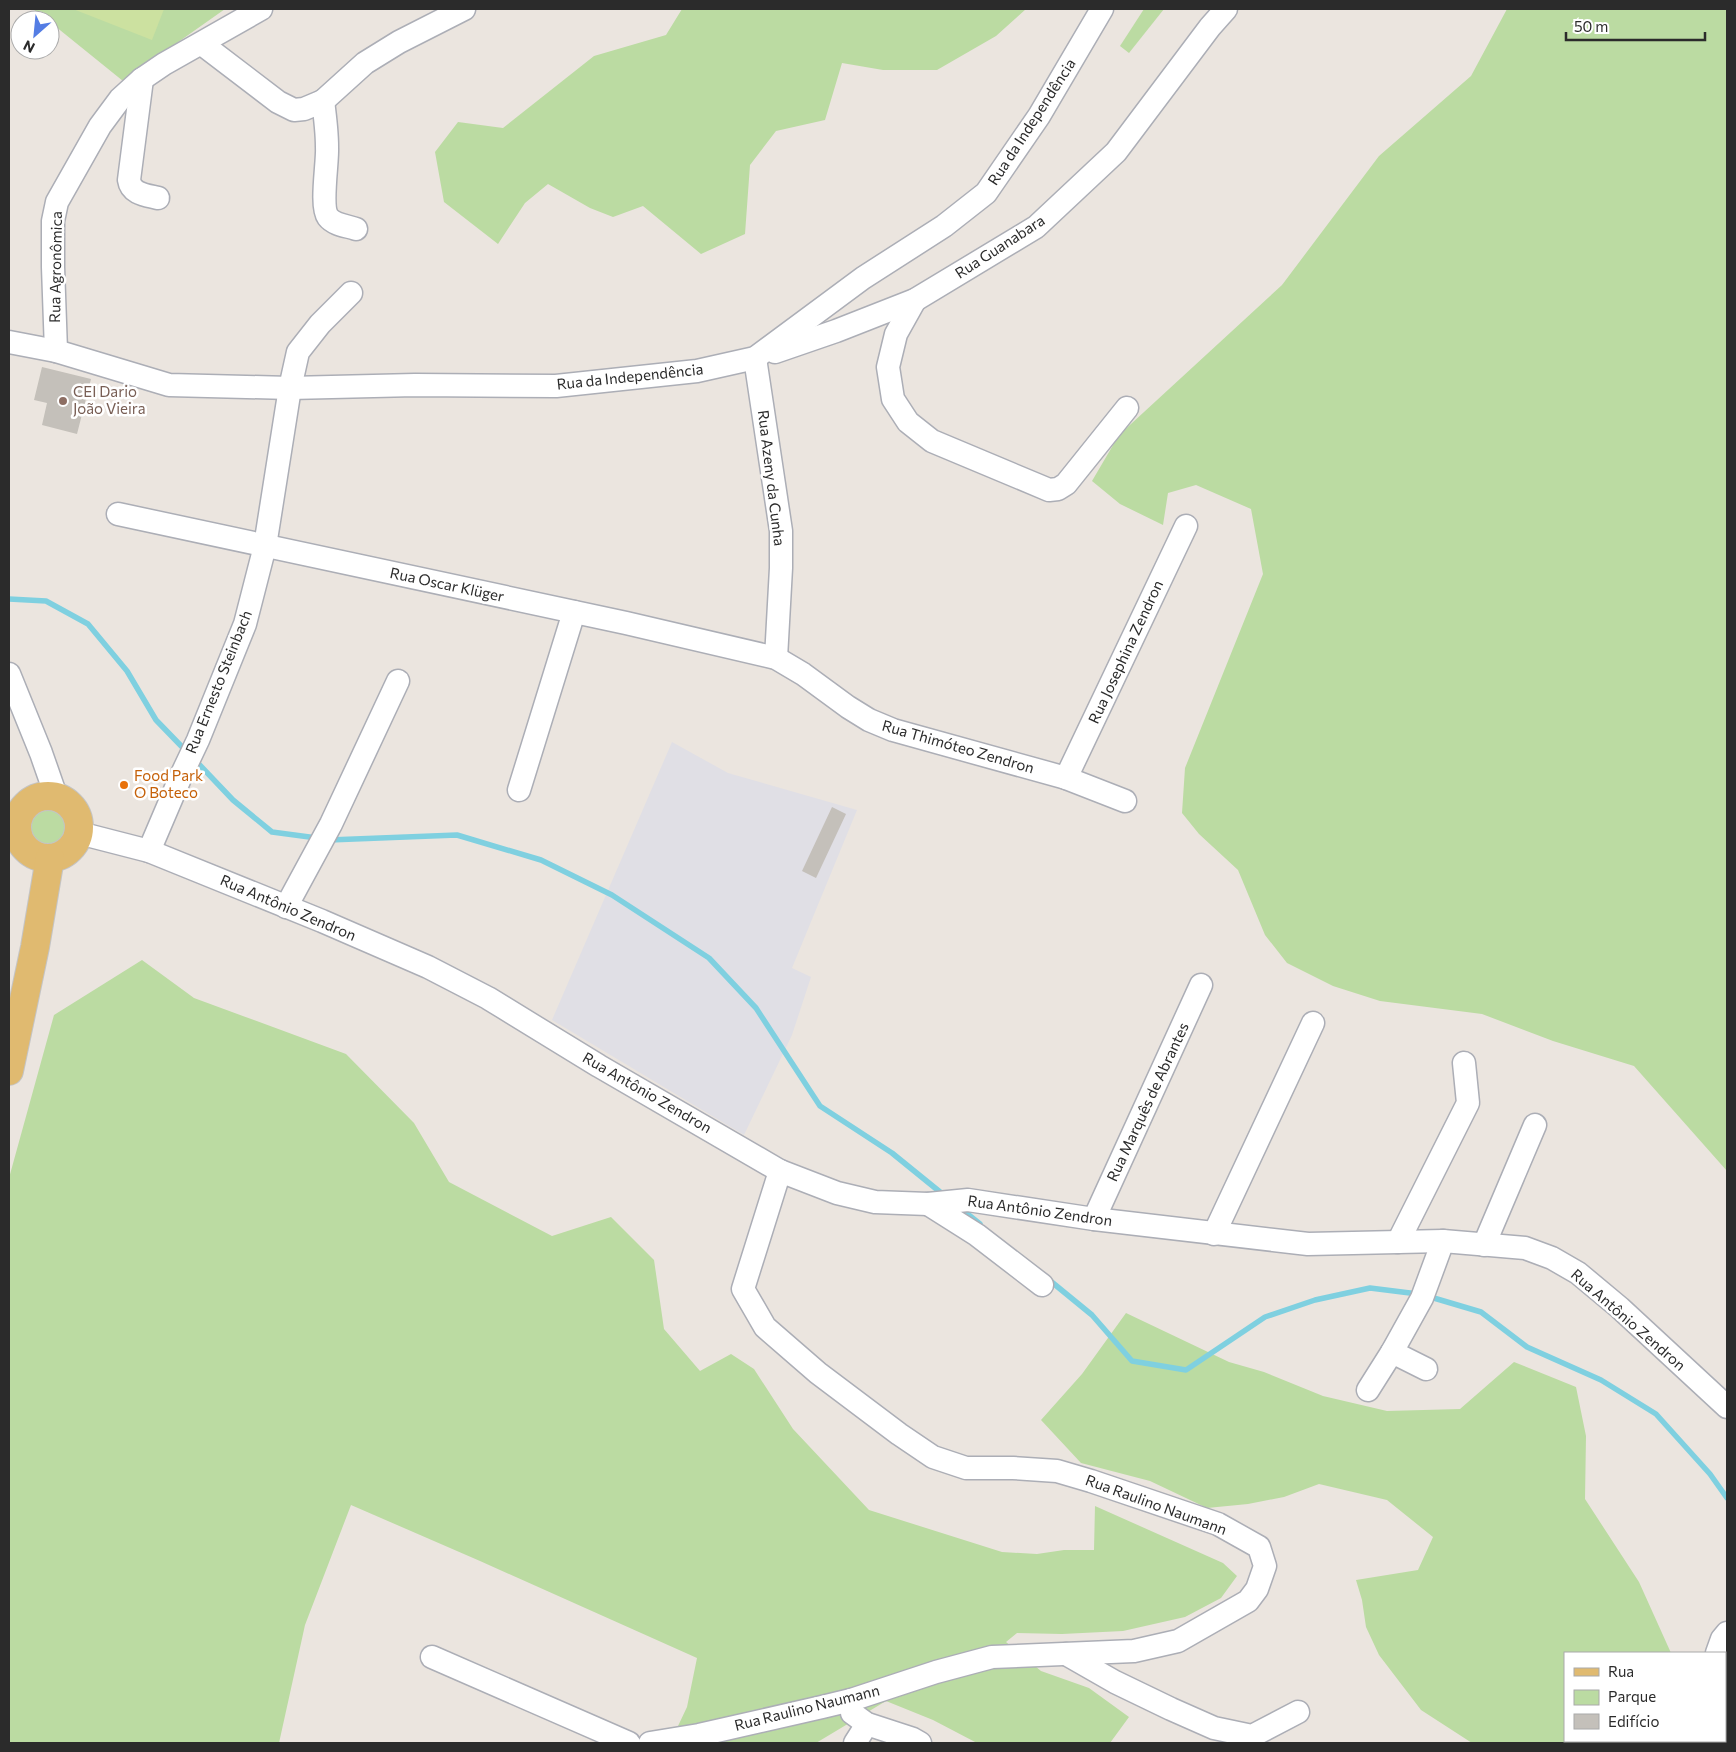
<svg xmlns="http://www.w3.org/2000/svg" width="1736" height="1752" font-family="Commissioner,sans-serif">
<rect width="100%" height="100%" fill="#ebe5df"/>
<!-- industrial -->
<path fill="#e0dfe5" d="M672 742 728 773 857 810 792 968 811 977 792 1035 744 1135 552 1020Z"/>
<!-- green -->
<g fill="#bbdba2">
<path d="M33 9H225L123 81 50 22V20H47Z"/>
<path d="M682 9H1026L996 36 937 70H883L842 63 825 120 776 131 750 165 745 234 701 254 643 206 613 217 590 208 548 184 525 203 498 244 444 202 435 152 458 122 503 128 594 56 666 35Z"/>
<path d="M1144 9H1164L1129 53 1120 46Z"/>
<path d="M1507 9H1727V1171L1634 1066 1553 1041 1482 1014 1380 1001 1333 986 1287 963 1265 935 1238 870 1199 834 1182 813 1185 768 1263 574 1251 509 1196 485 1168 493 1163 525 1120 504 1092 481 1119 435 1282 285 1379 156 1471 76Z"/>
<circle cx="48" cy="827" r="20"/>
<path d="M142 960 194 998 346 1054 414 1123 449 1182 552 1236 611 1217 654 1260 664 1329 700 1371 731 1354 754 1369 793 1429 869 1510 1002 1552 1037 1554 1064 1550H1094L1095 1506 1223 1563 1237 1576 1221 1598 1185 1617 1123 1631 1062 1634 1017 1633 1006 1642 1041 1671 1089 1688 1129 1717 1110 1743H977L933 1720 886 1701 816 1743H670L687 1707 697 1658 480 1561 351 1505 305 1625 279 1743H9V1178L54 1015Z"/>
<path d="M1126 1313 1229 1362 1264 1372 1323 1396 1387 1411 1460 1409 1514 1362 1576 1387 1586 1436 1585 1499 1639 1582 1671 1653H1565V1741H1694V1743H1472L1421 1710 1379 1655 1366 1627 1362 1600 1356 1580 1418 1570 1433 1537 1387 1500 1319 1484 1284 1497 1248 1504 1207 1508 1150 1481 1081 1463 1041 1420 1082 1374Z"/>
</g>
<!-- pitch -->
<path fill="#cce1a0" d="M73 9H164L152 40Z"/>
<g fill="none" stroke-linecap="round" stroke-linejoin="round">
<!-- stream -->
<g stroke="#7fd0e0" stroke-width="5.5">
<path d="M9 599 46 601 88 624 127 671 156 720 187 752"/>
<path d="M195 760 233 800 272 832 317 838"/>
<path d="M329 840 457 835 541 860 612 895 709 958 756 1008 820 1106 892 1153 945 1196"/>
<path d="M960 1208 980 1224"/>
<path d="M1048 1279 1092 1315 1132 1361 1186 1370 1265 1317 1315 1300 1370 1288 1418 1294"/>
<path d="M1427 1296 1481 1312 1527 1347 1601 1380 1656 1414 1710 1474 1727 1498"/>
</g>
</g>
<!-- building -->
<g fill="#c4c0ba">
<path d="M42 367 91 379 77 434 42 425 47 403 34 400Z"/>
<path d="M832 807 846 814 816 878 802 871Z"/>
</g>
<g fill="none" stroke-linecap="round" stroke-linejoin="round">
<defs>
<g id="minor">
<path d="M202 44 278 102 294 110 304 109 323 101 365 63 399 42 464 9"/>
<path d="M142 79 129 180C131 194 146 195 158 198"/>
<path d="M323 101C325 116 327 131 327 147 328 162 320 206 328 217 334 225 348 226 356 229"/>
<path d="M915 300 896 334 888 367 893 399 908 422 932 441 1049 490 1058 489 1066 484 1127 408"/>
<path d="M9 342 56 351 169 385 290 388 415 385 556 386 697 371 755 358 863 278 944 226 986 193 1039 116 1102 9"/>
<path d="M56 351 53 267V221L57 202 100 126 120 99 142 79 164 64 261 9"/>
<path d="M775 352 836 331 915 300 1036 227 1116 152 1210 27 1226 9"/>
<path d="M755 358 781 531V568L776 658"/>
<path d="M118 514 626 623 776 658 803 674 848 707 869 720 893 730 1066 778 1125 801"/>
<path d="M9 674 41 753 56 796"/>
<path d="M1066 778 1186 526"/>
<path d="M519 790 574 612"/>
<path d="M79 833 149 851 322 921 428 967 488 998 599 1066 780 1171 837 1193 875 1202 928 1204 968 1200 1094 1219 1308 1244 1443 1241 1525 1248 1552 1258 1578 1273 1620 1308 1727 1407"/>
<path d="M149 851 181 776 198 740 245 624 265 546 290 388 298 352 320 324 351 293"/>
<path d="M286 907 331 824 398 681"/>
<path d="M928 1204 977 1235 1042 1285"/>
<path d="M1094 1219 1201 985"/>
<path d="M1214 1234 1313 1023"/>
<path d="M1398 1242 1468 1103 1464 1063"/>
<path d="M1484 1245 1535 1125"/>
<path d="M1392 1352 1426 1369"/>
<path d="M1368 1390 1392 1352 1422 1298 1443 1241"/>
<path d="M1717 1653 1722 1639 1727 1633"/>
<path d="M1066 1654 1115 1682 1171 1709 1214 1728 1252 1736 1298 1712"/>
<path d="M432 1657 629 1743"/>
<path d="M1725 1678 1727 1684"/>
<path d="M851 1700 852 1713 867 1724 913 1739 920 1743"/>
<path d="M650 1743 699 1735 822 1707 851 1700 936 1672 992 1657 1134 1651 1178 1641 1248 1601 1257 1589 1265 1566 1259 1547 1218 1524 1091 1481 1057 1471 1013 1468H966L933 1457 899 1434 818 1373 765 1327 743 1289 780 1171"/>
<path d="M855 1743 867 1724"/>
</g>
<g id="major">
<circle cx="48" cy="827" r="31"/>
<path d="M9 1071 35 947 50 858"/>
</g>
</defs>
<!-- minor casing -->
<use href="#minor" stroke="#acaeb6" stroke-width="25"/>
<!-- major casing -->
<use href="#major" stroke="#c4c4c4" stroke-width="30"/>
<!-- minor -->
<use href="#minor" stroke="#fff" stroke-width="22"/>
<!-- major -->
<use href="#major" stroke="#e0ba70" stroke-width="28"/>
</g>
<!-- markers -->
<circle fill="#8d6e63" stroke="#fff" stroke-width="2" cx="63" cy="401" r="5"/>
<circle fill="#e8710a" stroke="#fff" stroke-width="2" cx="124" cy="785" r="5"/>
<g text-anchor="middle" stroke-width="5" stroke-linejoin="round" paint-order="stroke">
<!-- street labels -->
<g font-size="15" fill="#2b2b2b" stroke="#fff">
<text transform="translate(1032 122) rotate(-57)" y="5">Rua da Independência</text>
<text transform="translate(1000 247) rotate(-33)" y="5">Rua Guanabara</text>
<text transform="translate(56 267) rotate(-89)" y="5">Rua Agronômica</text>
<text transform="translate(630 377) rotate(-6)" y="5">Rua da Independência</text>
<text transform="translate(771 478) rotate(83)" y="5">Rua Azeny da Cunha</text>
<text transform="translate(447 585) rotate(12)" y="5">Rua Oscar Klüger</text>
<text transform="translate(1126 652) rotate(-65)" y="5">Rua Josephina Zendron</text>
<text transform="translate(219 682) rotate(-68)" y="5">Rua Ernesto Steinbach</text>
<text transform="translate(958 747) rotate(16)" y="5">Rua Thimóteo Zendron</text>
<text transform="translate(288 908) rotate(23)" y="5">Rua Antônio Zendron</text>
<text transform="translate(647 1093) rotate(30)" y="5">Rua Antônio Zendron</text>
<text transform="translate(1148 1102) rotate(-65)" y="5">Rua Marquês de Abrantes</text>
<text transform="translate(1040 1211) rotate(8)" y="5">Rua Antônio Zendron</text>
<text transform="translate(1628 1320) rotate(41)" y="5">Rua Antônio Zendron</text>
<text transform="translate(1156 1505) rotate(20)" y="5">Rua Raulino Naumann</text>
<text transform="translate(807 1708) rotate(-14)" y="5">Rua Raulino Naumann</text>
</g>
<!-- education labels -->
<g font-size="15" fill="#785e54" stroke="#fff" text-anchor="start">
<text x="73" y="397">CEI Dario<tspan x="73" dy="17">João Vieira</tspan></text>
</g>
<!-- food labels -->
<g font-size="15" fill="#c56008" stroke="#fff" text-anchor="start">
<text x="134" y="781">Food Park<tspan x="134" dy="17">O Boteco</tspan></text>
</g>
</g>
<!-- border -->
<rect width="1736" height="1752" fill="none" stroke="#2b2b2b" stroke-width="20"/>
<!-- legend -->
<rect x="1564" y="1652" width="162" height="90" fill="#ffffff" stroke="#aaaaaa"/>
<rect x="1574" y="1668" width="25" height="8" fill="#e0ba70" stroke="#aaaaaa"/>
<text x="1608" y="1677" font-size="15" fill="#2b2b2b">Rua</text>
<rect x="1574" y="1690" width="25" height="15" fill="#bbdba2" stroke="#aaaaaa"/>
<text x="1608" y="1702" font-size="15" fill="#2b2b2b">Parque</text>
<rect x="1574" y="1714" width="25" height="15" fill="#c4c0ba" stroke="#aaaaaa"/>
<text x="1608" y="1727" font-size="15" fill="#2b2b2b">Edifício</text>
<!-- north arrow -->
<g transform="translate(35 35) rotate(207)"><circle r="24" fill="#ffffff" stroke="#aaaaaa"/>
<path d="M0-4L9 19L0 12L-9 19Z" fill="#547de4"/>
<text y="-8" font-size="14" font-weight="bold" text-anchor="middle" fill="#2b2b2b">N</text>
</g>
<!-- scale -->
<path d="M1566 32v8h139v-8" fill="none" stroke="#2b2b2b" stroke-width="2.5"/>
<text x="1574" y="32" font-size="15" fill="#2b2b2b" stroke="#ffffff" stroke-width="4" paint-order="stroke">50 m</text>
</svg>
